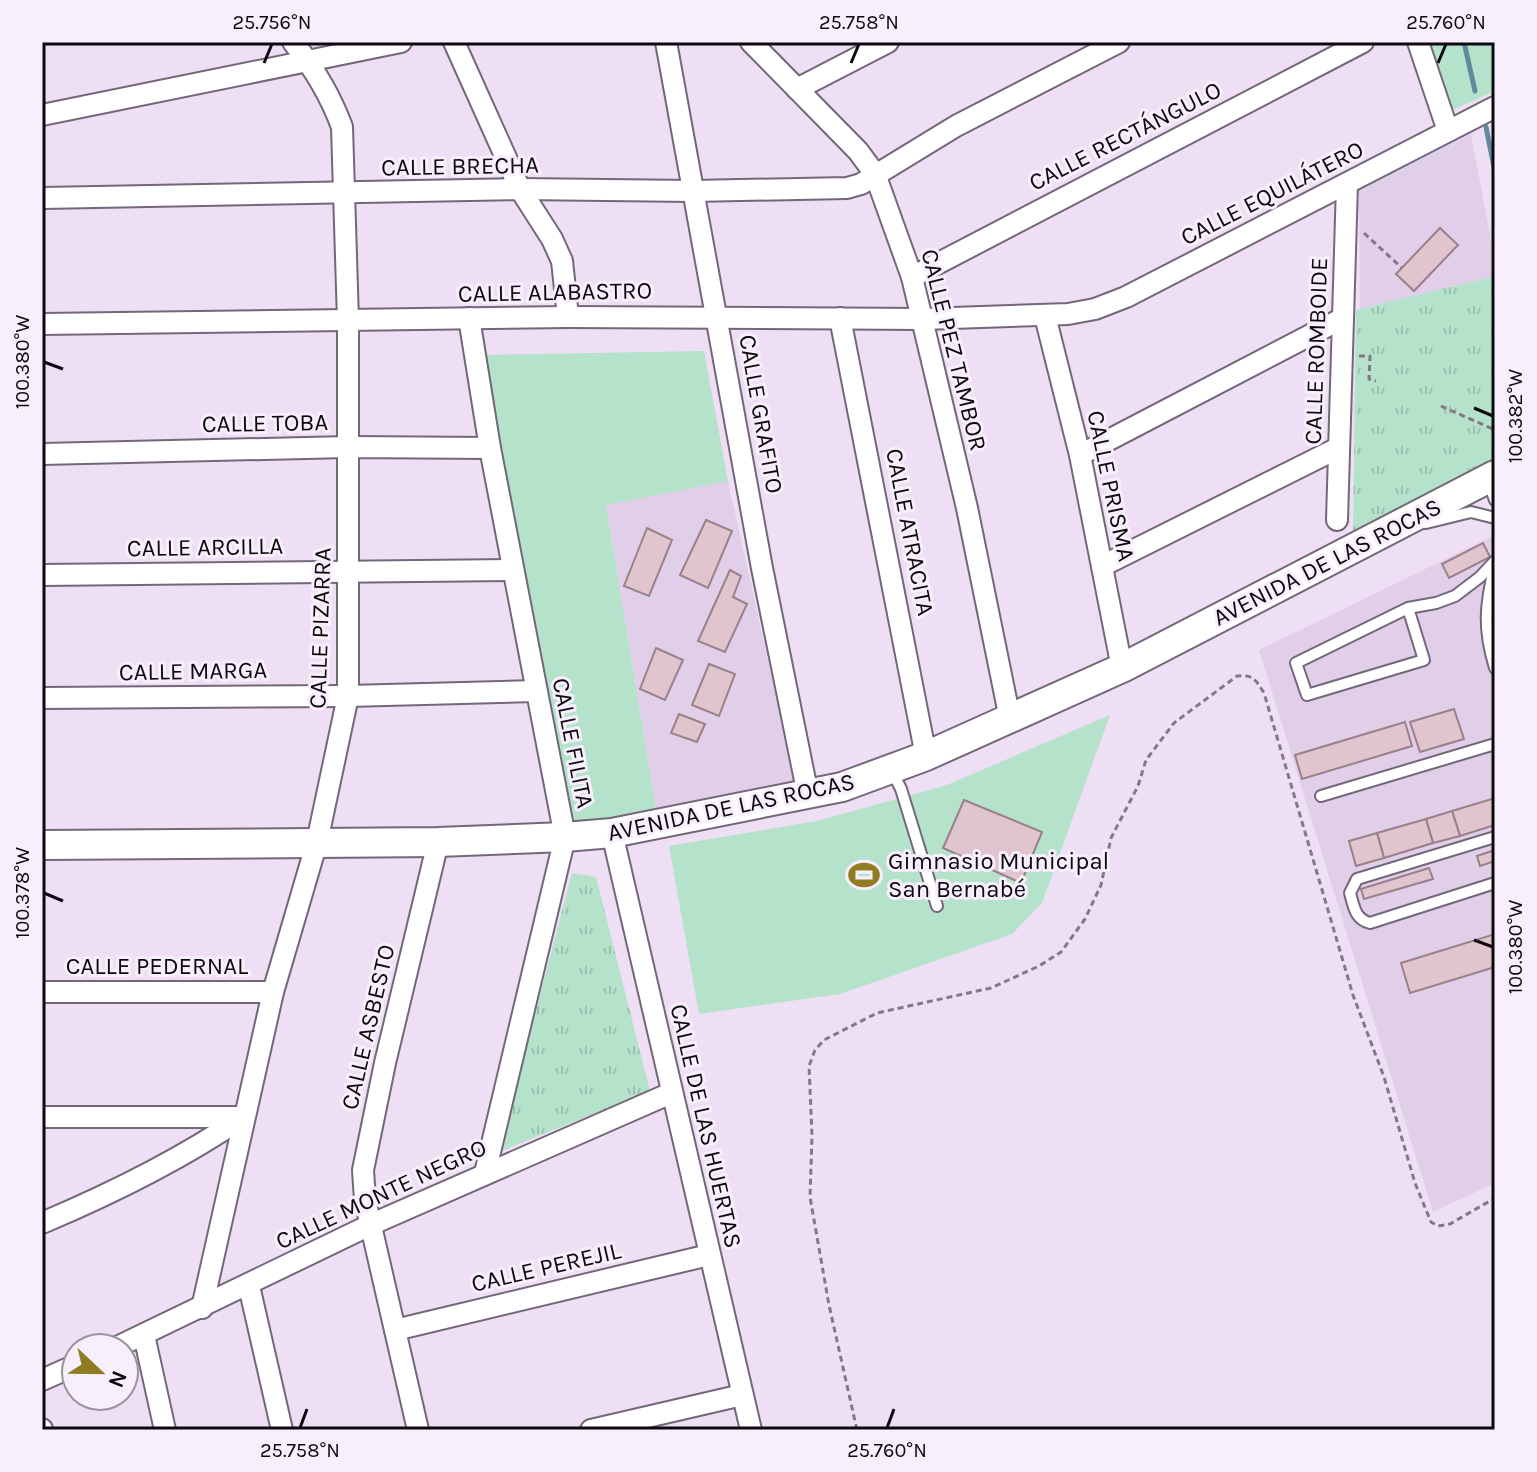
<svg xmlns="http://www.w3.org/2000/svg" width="1537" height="1472" font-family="Karla,sans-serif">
<defs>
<pattern id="park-tufts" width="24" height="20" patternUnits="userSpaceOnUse" patternTransform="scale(2)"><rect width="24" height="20" fill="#b4e2cb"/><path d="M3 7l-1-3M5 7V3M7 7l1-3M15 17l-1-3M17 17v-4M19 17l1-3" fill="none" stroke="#9ac1ad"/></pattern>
</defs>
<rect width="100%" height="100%" fill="#eedff5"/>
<!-- built -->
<g fill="#e1cfea">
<path d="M1471 134 1495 261V276L1360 309 1359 190Z"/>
<path d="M728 481 796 786 656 809 606 504Z"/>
<path d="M1495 535V1183L1433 1212 1259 650Z"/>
</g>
<!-- grass -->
<g fill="#b4e2cb">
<path d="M1428 42H1492L1495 91 1450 111Z"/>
<path d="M704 351 728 481 606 505 656 809 572 824 482 355Z"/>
<path d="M1110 715 1042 903 1012 934 840 994 699 1014 669 846 817 821 947 785Z"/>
</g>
<!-- park -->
<g fill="url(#park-tufts)">
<path d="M1495 276V460L1353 535 1356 310Z"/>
<path d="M572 873 596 877 650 1091 499 1152Z"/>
</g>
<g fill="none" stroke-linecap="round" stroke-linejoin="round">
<!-- stream -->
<g stroke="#60899d" stroke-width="5">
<path d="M1464 42 1475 91"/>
<path d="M1486 127 1495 172"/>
</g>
</g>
<!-- building -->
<g fill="#e0c5ce" stroke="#998089" stroke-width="2">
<path d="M1440 228 1458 245 1414 291 1396 274Z"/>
<path d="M706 520 732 531 708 588 680 575Z"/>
<path d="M647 528 672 540 649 596 624 586Z"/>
<path d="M1483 543 1490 557 1449 578 1442 564Z"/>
<path d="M730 570 741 576 733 597 747 604 725 652 698 641Z"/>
<path d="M656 648 683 660 665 700 640 689Z"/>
<path d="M709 664 735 674 719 716 692 705Z"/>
<path d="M1454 709 1464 739 1420 752 1410 722Z"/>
<path d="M679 714 705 724 697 742 671 733Z"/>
<path d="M1405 722 1412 746 1302 779 1295 755Z"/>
<path d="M1495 798V825L1460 836 1452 811Z"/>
<path d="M964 800 1042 832 1021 883 943 848Z"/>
<path d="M1452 811 1460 836 1433 843 1426 819Z"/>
<path d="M1426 819 1433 843 1384 858 1377 833Z"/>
<path d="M1377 833 1384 858 1356 866 1349 841Z"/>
<path d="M1495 850V861L1480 866 1477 856Z"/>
<path d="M1429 868 1433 879 1364 899 1361 889Z"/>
<path d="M1495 934V967L1410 993 1401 963Z"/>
</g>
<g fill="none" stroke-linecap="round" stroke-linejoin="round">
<defs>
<g id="lane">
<path d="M1488 481 1495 500"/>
<path d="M1426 523 1471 512 1495 518"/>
<path d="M1495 565C1485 605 1483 629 1495 668"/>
<path d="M1408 608 1424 660 1307 695 1296 663 1408 608 1436 603 1455 596 1480 577 1495 561"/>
<path d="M892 771 901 789 937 906"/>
<path d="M1321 796 1495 744"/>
<path d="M1495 837 1357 879 1350 893C1354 907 1355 919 1370 923L1495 883"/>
</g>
<g id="street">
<path d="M454 42 520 189 552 239 562 261 568 317"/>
<path d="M666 42 762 568 808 795"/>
<path d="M751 42 858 151 875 174 912 277 967 508 1010 719"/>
<path d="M1418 42 1448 131"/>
<path d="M797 89 888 42"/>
<path d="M42 115 401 42"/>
<path d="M42 198 520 189 693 191 847 188 861 184 956 126 1119 42"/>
<path d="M912 277 1363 42"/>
<path d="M1045 316 1080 455 1122 668"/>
<path d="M469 318 490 448 565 837 485 1173"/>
<path d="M840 318 926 756"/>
<path d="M42 324 568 317 923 319 1068 314 1095 309 1126 297 1495 107"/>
<path d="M42 454 348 447 490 448"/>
<path d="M1080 455 1343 318"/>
<path d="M1337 520 1347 184"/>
<path d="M1102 566 1338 448"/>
<path d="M42 575 513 570"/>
<path d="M42 698 348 696 536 691"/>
<path d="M612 833 751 1430"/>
<path d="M42 992H273"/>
<path d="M42 1117H243"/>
<path d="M42 1223C113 1193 180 1160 243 1117"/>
<path d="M249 1286 282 1430"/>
<path d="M202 1308 273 992 317 842 348 696V321L342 127C331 97 313 67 293 42"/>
<path d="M395 1330 709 1255"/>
<path d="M144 1335 165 1430"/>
<path d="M115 1348 370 1225 671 1093"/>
<path d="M42 1380 76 1365"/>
<path d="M42 1429V1430"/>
<path d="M418 1430 365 1200 363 1170 385 1063 438 842"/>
<path d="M591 1430 742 1395"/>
</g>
<path id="secondary" d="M42 845 438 842 565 837 612 833 842 787 926 756 1122 668 1495 475"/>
</defs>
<!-- lane casing -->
<use href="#lane" stroke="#74677a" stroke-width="14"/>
<!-- street casing -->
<use href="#street" stroke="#74677a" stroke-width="24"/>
<!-- secondary casing -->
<use href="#secondary" stroke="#74677a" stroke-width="32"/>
<!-- path -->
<g stroke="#837887" stroke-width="3" stroke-dasharray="6 4" stroke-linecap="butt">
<path d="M1364 233 1402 268"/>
<path d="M1359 356H1370L1369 379 1376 381"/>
<path d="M1441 406 1495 430"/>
<path d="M857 1430 829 1305 810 1197 812 1136 809 1066 815 1050 824 1040 877 1013 991 988 1039 966 1061 952 1085 919 1101 885 1111 838 1138 786 1146 760 1174 723 1237 676C1253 674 1256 680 1264 693L1353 995 1384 1077 1415 1183 1431 1222 1438 1226 1450 1224 1495 1198"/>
</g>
<!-- lane -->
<use href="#lane" stroke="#fff" stroke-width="10"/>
<!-- street -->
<use href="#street" stroke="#fff" stroke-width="20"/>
<!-- secondary -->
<use href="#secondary" stroke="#fff" stroke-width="28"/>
</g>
<!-- ticks -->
<path fill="none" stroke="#0e0910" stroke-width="3" d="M264 63 272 44M851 63 859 44M1438 63 1446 44M44 362 63 369M1474 408 1493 416M44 893 63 901M1474 940 1493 947M300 1428 307 1409M887 1428 894 1409"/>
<!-- icons -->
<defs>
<symbol id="stadium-bare" viewBox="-9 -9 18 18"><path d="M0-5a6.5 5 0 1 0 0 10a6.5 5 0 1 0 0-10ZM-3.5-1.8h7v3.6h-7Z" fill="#907d23" stroke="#f8effc" stroke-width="2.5" paint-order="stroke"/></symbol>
</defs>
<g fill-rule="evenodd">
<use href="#stadium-bare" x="842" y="853" width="44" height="44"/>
</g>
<g text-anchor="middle" stroke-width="6" stroke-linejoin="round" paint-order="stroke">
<!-- street labels -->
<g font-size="24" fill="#0e0910" stroke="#f8effc">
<text transform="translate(1125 136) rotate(-27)" y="8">CALLE RECTÁNGULO</text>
<text transform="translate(460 166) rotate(-1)" y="8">CALLE BRECHA</text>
<text transform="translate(1272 193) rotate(-27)" y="8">CALLE EQUILÁTERO</text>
<text transform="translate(555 292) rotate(-1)" y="8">CALLE ALABASTRO</text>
<text transform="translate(954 350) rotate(76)" y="8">CALLE PEZ TAMBOR</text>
<text transform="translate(1316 351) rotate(-88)" y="8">CALLE ROMBOIDE</text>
<text transform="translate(761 414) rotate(80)" y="8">CALLE GRAFITO</text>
<text transform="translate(265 423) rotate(-1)" y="8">CALLE TOBA</text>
<text transform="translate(1111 486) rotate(78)" y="8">CALLE PRISMA</text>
<text transform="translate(910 532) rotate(79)" y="8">CALLE ATRACITA</text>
<text transform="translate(205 547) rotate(-1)" y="8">CALLE ARCILLA</text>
<text transform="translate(1327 562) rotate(-27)" y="8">AVENIDA DE LAS ROCAS</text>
<text transform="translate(320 628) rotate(-88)" y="8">CALLE PIZARRA</text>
<text transform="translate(193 671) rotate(-1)" y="8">CALLE MARGA</text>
<text transform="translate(573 743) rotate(79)" y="8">CALLE FILITA</text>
<text transform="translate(731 807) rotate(-12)" y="8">AVENIDA DE LAS ROCAS</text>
<text x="157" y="974">CALLE PEDERNAL</text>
<text transform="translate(368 1027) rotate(-77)" y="8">CALLE ASBESTO</text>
<text transform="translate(706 1126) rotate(77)" y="8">CALLE DE LAS HUERTAS</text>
<text transform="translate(381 1194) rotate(-25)" y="8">CALLE MONTE NEGRO</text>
<text transform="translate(546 1267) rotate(-13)" y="8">CALLE PEREJIL</text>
</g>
<!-- poi labels -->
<g font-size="24" fill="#0e0910" stroke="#f8effc" text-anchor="start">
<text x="888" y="869">Gimnasio Municipal<tspan x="888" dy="28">San Bernabé</tspan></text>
</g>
</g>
<!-- border -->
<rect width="1537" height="1472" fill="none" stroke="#f8effc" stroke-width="88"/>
<!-- north arrow -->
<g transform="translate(100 1372) rotate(112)"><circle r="38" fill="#f8effc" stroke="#9a939e" stroke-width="2"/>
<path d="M0-6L14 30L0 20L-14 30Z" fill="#907d23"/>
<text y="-12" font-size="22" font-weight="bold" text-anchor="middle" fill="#0e0910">N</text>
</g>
<rect x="44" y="44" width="1449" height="1384" fill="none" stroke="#0e0910" stroke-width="3"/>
<g font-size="20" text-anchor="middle" fill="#0e0910">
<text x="272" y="29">25.756°N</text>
<text x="859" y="29">25.758°N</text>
<text x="1446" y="29">25.760°N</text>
<text transform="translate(22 362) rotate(-90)" y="7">100.380°W</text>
<text transform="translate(1515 416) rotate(-90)" y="7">100.382°W</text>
<text transform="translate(22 893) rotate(-90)" y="7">100.378°W</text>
<text transform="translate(1515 947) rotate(-90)" y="7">100.380°W</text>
<text x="300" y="1457">25.758°N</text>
<text x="887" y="1457">25.760°N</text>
</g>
</svg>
